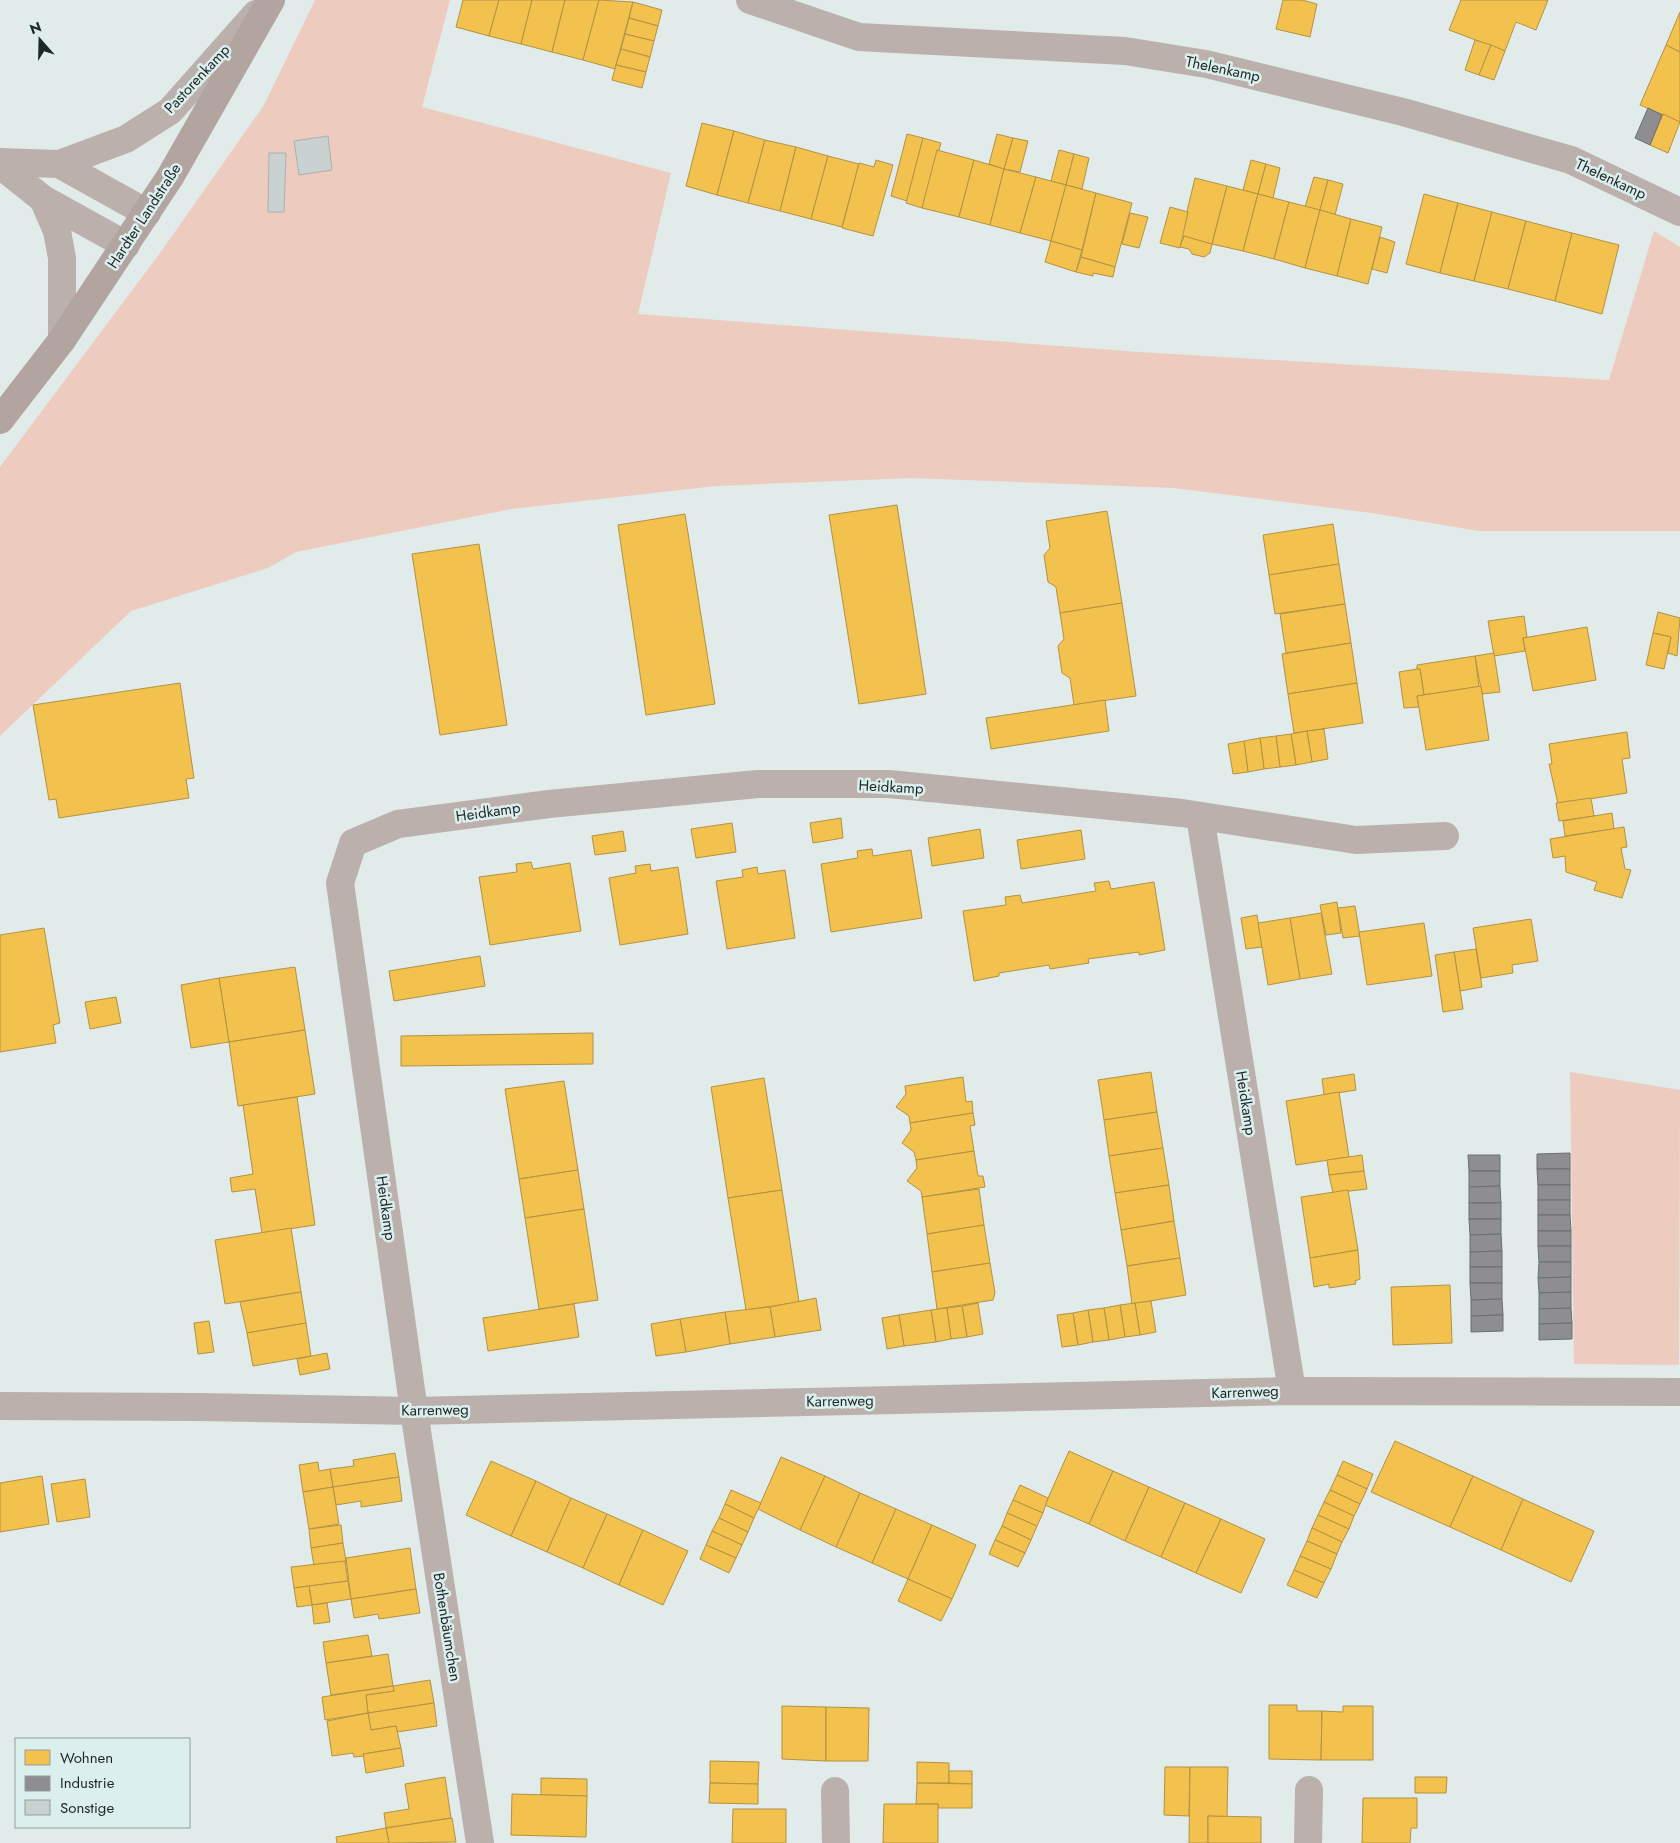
<svg xmlns="http://www.w3.org/2000/svg" width="1680" height="1843" font-family="Jost,sans-serif">
<rect width="100%" height="100%" fill="#e0ebea"/>
<!-- green -->
<g fill="#edcbbf">
<path d="M315 0H450L422 107 671 173 638 314 1139 352 1609 380 1654 231 1680 247V531H1479L1372 513 1174 488 911 478 716 486 511 509 296 552 268 568 131 611 0 736V467L160 253 264 105Z"/>
<path d="M1570 1072 1680 1090 1679 1365 1574 1364Z"/>
</g>
<!-- homes -->
<g fill="#f2c14e" stroke="#b39242">
<path d="M463 0H499L489 36 456 27Z"/>
<path d="M499 0H532L521 44 489 36Z"/>
<path d="M532 0H565L552 52 521 44Z"/>
<path d="M565 0H599L583 60 552 52Z"/>
<path d="M599 0 633 2 615 69 583 60Z"/>
<path d="M1283 0H1302L1317 4 1310 37 1276 29Z"/>
<path d="M1461 0H1548L1536 30 1516 22 1505 51 1449 30Z"/>
<path d="M633 2 662 10 658 26 629 18Z"/>
<path d="M1680 12V52L1666 45Z"/>
<path d="M629 18 658 26 654 41 625 34Z"/>
<path d="M625 34 654 41 650 57 621 49Z"/>
<path d="M1475 40 1491 45 1479 75 1465 70Z"/>
<path d="M1491 45 1505 51 1494 80 1479 75Z"/>
<path d="M1666 45 1680 52V122L1640 105Z"/>
<path d="M621 49 650 57 646 72 616 65Z"/>
<path d="M616 65 646 72 642 88 612 80Z"/>
<path d="M1663 114 1680 122 1668 153 1650 145Z"/>
<path d="M702 123 734 131 717 195 686 186Z"/>
<path d="M734 131 765 140 748 203 717 195Z"/>
<path d="M907 134 923 138 907 201 891 196Z"/>
<path d="M997 134 1013 138 1004 169 989 164Z"/>
<path d="M923 138 941 143 922 208 906 203Z"/>
<path d="M1013 138 1028 141 1020 172 1004 169Z"/>
<path d="M765 140 796 147 780 211 748 203Z"/>
<path d="M796 147 828 156 811 219 780 211Z"/>
<path d="M937 150 974 160 959 217 922 208Z"/>
<path d="M1059 150 1074 154 1066 185 1051 181Z"/>
<path d="M1074 154 1089 158 1082 189 1066 185Z"/>
<path d="M828 156 859 164 842 227 811 219Z"/>
<path d="M876 160 893 165 873 236 842 228 859 163 874 167Z"/>
<path d="M974 160 1004 169 990 225 959 217Z"/>
<path d="M1251 160 1266 164 1258 194 1243 190Z"/>
<path d="M1266 164 1280 168 1273 198 1258 194Z"/>
<path d="M1004 169 1036 177 1020 233 990 225Z"/>
<path d="M1036 177 1066 185 1051 241 1020 233Z"/>
<path d="M1314 177 1328 180 1320 210 1305 207Z"/>
<path d="M1195 178 1227 186 1212 244 1181 236Z"/>
<path d="M1328 180 1343 184 1335 215 1320 210Z"/>
<path d="M1066 185 1096 193 1082 250 1051 241Z"/>
<path d="M1227 186 1258 194 1243 251 1212 244Z"/>
<path d="M1096 193 1132 203 1115 267 1081 257Z"/>
<path d="M1258 194 1289 202 1274 259 1243 251Z"/>
<path d="M1424 194 1458 203 1440 273 1406 264Z"/>
<path d="M1289 202 1320 210 1305 268 1274 259Z"/>
<path d="M1458 203 1492 212 1474 281 1440 273Z"/>
<path d="M1170 207 1188 212 1180 248 1160 243Z"/>
<path d="M1320 210 1351 219 1337 276 1305 268Z"/>
<path d="M1492 212 1526 221 1508 289 1474 281Z"/>
<path d="M1130 213 1148 217 1139 248 1122 244Z"/>
<path d="M1351 219 1382 227 1368 284 1337 276Z"/>
<path d="M1526 221 1572 233 1555 301 1508 289Z"/>
<path d="M1572 233 1619 245 1602 314 1555 301Z"/>
<path d="M1184 236 1212 244 1210 253 1204 257 1192 254 1189 249 1180 247Z"/>
<path d="M1380 237 1395 242 1387 273 1372 269Z"/>
<path d="M1051 241 1082 250 1076 272 1045 262Z"/>
<path d="M1081 257 1115 267 1113 277 1093 273V276L1076 272Z"/>
<path d="M897 505 926 694 859 704 829 515Z"/>
<path d="M1107 511 1122 603 1060 613 1056 587 1048 582 1044 555 1050 548 1046 521Z"/>
<path d="M685 514 715 704 646 715 618 525Z"/>
<path d="M1333 524 1339 564 1269 575 1263 535Z"/>
<path d="M479 544 507 725 440 735 412 554Z"/>
<path d="M1339 564 1345 604 1275 614 1269 575Z"/>
<path d="M1122 603 1136 696 1074 705 1070 678 1062 673 1058 646 1064 639 1060 613Z"/>
<path d="M1345 604 1351 643 1286 653 1280 614Z"/>
<path d="M1658 612 1680 618 1677 656 1668 653 1671 637 1653 633Z"/>
<path d="M1524 616 1527 637 1523 638 1525 651 1494 656 1488 621Z"/>
<path d="M1587 627 1596 680 1533 691 1523 638Z"/>
<path d="M1653 633 1671 637 1664 669 1646 665Z"/>
<path d="M1351 643 1357 683 1288 694 1282 654Z"/>
<path d="M1494 653 1500 692 1482 694 1475 656Z"/>
<path d="M1475 656 1479 687 1424 695 1420 669H1417V665Z"/>
<path d="M1417 669H1420L1424 695 1417 696 1419 707 1404 708 1399 672Z"/>
<path d="M180 683 194 778 186 779 189 798 59 818 56 799 49 800 33 705Z"/>
<path d="M1357 683 1363 723 1294 733 1288 694Z"/>
<path d="M1481 686 1489 740 1426 750 1417 696Z"/>
<path d="M1105 700 1109 731 991 749 986 718Z"/>
<path d="M1324 729 1328 759 1312 762 1307 731Z"/>
<path d="M1307 731 1312 762 1296 765 1291 734Z"/>
<path d="M1627 732 1630 758 1622 759 1627 793 1558 804 1549 764H1552L1549 744Z"/>
<path d="M1291 734 1296 765 1280 767 1276 736Z"/>
<path d="M1276 736 1280 767 1264 769 1260 738Z"/>
<path d="M1260 738 1264 769 1248 772 1244 741Z"/>
<path d="M1244 741 1248 772 1233 774 1228 744Z"/>
<path d="M1591 798 1594 816 1559 821 1556 803Z"/>
<path d="M1612 813 1614 829 1565 836 1563 821Z"/>
<path d="M841 818 843 838 813 843 810 823Z"/>
<path d="M732 823 736 852 696 858 691 829Z"/>
<path d="M1624 827 1627 847 1621 848 1625 869 1631 870 1622 898 1594 890 1597 882 1566 872 1565 856 1553 858 1550 839Z"/>
<path d="M980 829 984 858 932 866 928 838Z"/>
<path d="M1081 830 1085 859 1021 869 1017 840Z"/>
<path d="M623 831 626 851 595 855 592 836Z"/>
<path d="M872 849 873 856 911 850 922 918 831 932 821 864 858 858 857 851Z"/>
<path d="M531 862 533 869 570 863 581 931 490 945 479 877 517 872 516 864Z"/>
<path d="M650 864 651 871 678 867 688 934 620 945 609 878 636 873 635 866Z"/>
<path d="M757 867 758 874 785 870 795 938 727 949 716 881 743 877 742 870Z"/>
<path d="M1109 881 1111 889 1154 882 1165 950 1139 955V952L1088 959 1089 963 1050 969 1049 965 999 973V976L974 981 963 911 1006 905 1005 897 1020 895 1022 903 1096 891 1094 883Z"/>
<path d="M1337 902 1341 933 1326 935 1320 905Z"/>
<path d="M1355 906 1360 936 1343 938 1338 908Z"/>
<path d="M1321 913 1332 974 1300 979 1290 918Z"/>
<path d="M1257 915 1262 947 1246 949 1241 918Z"/>
<path d="M1290 918 1300 979 1268 985 1258 923Z"/>
<path d="M1531 919 1538 961 1512 965 1513 973 1481 978 1473 928Z"/>
<path d="M1424 923 1432 976 1367 985 1359 932Z"/>
<path d="M44 928 60 1023 53 1025 56 1043 0 1052V935Z"/>
<path d="M1476 949 1482 987 1460 991 1454 952Z"/>
<path d="M1454 952 1463 1009 1443 1012 1435 955Z"/>
<path d="M480 956 485 986 394 1001 389 971Z"/>
<path d="M295 967 305 1030 229 1042 219 978Z"/>
<path d="M219 978 229 1042 191 1048 181 985Z"/>
<path d="M116 997 121 1023 90 1029 85 1002Z"/>
<path d="M305 1030 315 1094 238 1106 229 1042Z"/>
<path d="M593 1033V1064L401 1066V1036Z"/>
<path d="M1151 1072 1157 1112 1104 1120 1098 1080Z"/>
<path d="M1354 1074 1356 1090 1324 1095 1322 1079Z"/>
<path d="M963 1077 966 1102 972 1101 973 1113 910 1123 909 1116 896 1107 906 1094 905 1086Z"/>
<path d="M764 1078 782 1190 728 1198 711 1087Z"/>
<path d="M564 1081 578 1170 519 1179 505 1089Z"/>
<path d="M1339 1092 1349 1157 1296 1165 1286 1101Z"/>
<path d="M297 1097 315 1225 262 1233 255 1189 232 1192 230 1178 253 1174 243 1105Z"/>
<path d="M1157 1112 1163 1148 1109 1156 1104 1120Z"/>
<path d="M973 1113 975 1125 970 1126 974 1151 916 1160 914 1152 902 1143 911 1130 910 1123Z"/>
<path d="M1163 1148 1169 1185 1115 1193 1109 1156Z"/>
<path d="M974 1151 978 1176H983L985 1187 922 1197 921 1191 907 1181 917 1168 916 1160Z"/>
<path d="M1362 1155 1364 1171 1329 1175 1327 1160Z"/>
<path d="M578 1170 584 1209 525 1218 519 1179Z"/>
<path d="M1364 1171 1367 1189 1333 1193 1329 1175Z"/>
<path d="M1169 1185 1174 1221 1121 1230 1115 1193Z"/>
<path d="M979 1189 984 1225 927 1234 922 1197Z"/>
<path d="M782 1190 799 1302 746 1310 728 1198Z"/>
<path d="M1348 1190 1358 1250 1310 1258 1301 1197Z"/>
<path d="M584 1209 598 1300 539 1309 525 1218Z"/>
<path d="M1174 1221 1180 1258 1127 1266 1121 1230Z"/>
<path d="M984 1225 990 1263 932 1272 927 1234Z"/>
<path d="M291 1228 301 1292 225 1304 215 1240Z"/>
<path d="M1358 1250 1360 1279 1355 1281 1356 1284 1329 1288V1284L1314 1287 1310 1258Z"/>
<path d="M1180 1258 1186 1295 1132 1304 1127 1266Z"/>
<path d="M990 1263 995 1293 993 1300 937 1309 932 1272Z"/>
<path d="M1450 1285 1452 1343 1393 1345 1391 1287Z"/>
<path d="M301 1292 306 1323 247 1333 240 1302Z"/>
<path d="M816 1298 821 1330 775 1337 770 1307Z"/>
<path d="M1151 1301 1156 1332 1140 1335 1135 1303Z"/>
<path d="M978 1303 983 1334 967 1337 962 1306Z"/>
<path d="M1135 1303 1140 1335 1125 1337 1120 1305Z"/>
<path d="M574 1304 579 1337 488 1351 483 1318Z"/>
<path d="M1120 1305 1125 1337 1109 1340 1104 1308Z"/>
<path d="M962 1306 967 1337 951 1339 947 1308Z"/>
<path d="M770 1307 775 1337 730 1344 725 1312Z"/>
<path d="M947 1308 951 1339 936 1342 931 1310Z"/>
<path d="M1104 1308 1109 1340 1093 1342 1088 1310Z"/>
<path d="M931 1310 936 1342 904 1346 899 1315Z"/>
<path d="M1088 1310 1093 1342 1078 1345 1073 1313Z"/>
<path d="M725 1312 730 1344 686 1352 680 1319Z"/>
<path d="M1073 1313 1078 1345 1062 1347 1057 1315Z"/>
<path d="M899 1315 904 1346 887 1349 882 1318Z"/>
<path d="M680 1319 686 1352 656 1356 651 1324Z"/>
<path d="M209 1321 214 1352 198 1354 194 1323Z"/>
<path d="M306 1323 311 1356 253 1366 247 1333Z"/>
<path d="M327 1353 330 1369 300 1375 297 1359Z"/>
<path d="M1395 1441 1473 1476 1450 1527 1371 1492Z"/>
<path d="M1069 1451 1113 1471 1089 1524 1045 1505Z"/>
<path d="M395 1453 399 1477 333 1487 330 1469 354 1466 353 1460Z"/>
<path d="M781 1457 825 1476 800 1530 758 1509Z"/>
<path d="M491 1461 536 1481 511 1536 466 1515Z"/>
<path d="M1343 1461 1373 1474 1367 1489 1337 1475Z"/>
<path d="M318 1462 319 1471 330 1469 333 1487 303 1492 299 1465Z"/>
<path d="M1113 1471 1149 1487 1125 1541 1089 1524Z"/>
<path d="M1337 1475 1367 1489 1360 1504 1330 1490Z"/>
<path d="M42 1476 49 1524 0 1532V1483Z"/>
<path d="M825 1476 860 1493 836 1547 800 1530Z"/>
<path d="M1473 1476 1523 1499 1501 1550 1450 1527Z"/>
<path d="M399 1477 402 1501 361 1507V1501L336 1505 333 1487Z"/>
<path d="M85 1479 90 1517 57 1522 51 1484Z"/>
<path d="M536 1481 571 1498 547 1552 511 1536Z"/>
<path d="M1020 1485 1048 1498 1043 1513 1013 1500Z"/>
<path d="M333 1487 339 1524 309 1529 303 1492Z"/>
<path d="M1149 1487 1185 1503 1161 1557 1125 1541Z"/>
<path d="M731 1490 761 1503 754 1518 725 1504Z"/>
<path d="M1330 1490 1360 1504 1354 1516 1324 1502Z"/>
<path d="M860 1493 896 1509 872 1563 836 1547Z"/>
<path d="M571 1498 607 1514 583 1568 547 1552Z"/>
<path d="M1523 1499 1594 1531 1571 1582 1501 1550Z"/>
<path d="M1013 1500 1043 1513 1037 1526 1007 1513Z"/>
<path d="M1324 1502 1354 1516 1349 1529 1318 1515Z"/>
<path d="M1185 1503 1221 1519 1196 1573 1161 1557Z"/>
<path d="M725 1504 754 1518 748 1532 719 1518Z"/>
<path d="M896 1509 932 1525 908 1579 872 1563Z"/>
<path d="M1007 1513 1037 1526 1031 1540 1002 1526Z"/>
<path d="M607 1514 643 1530 619 1585 583 1568Z"/>
<path d="M1318 1515 1349 1529 1342 1542 1312 1528Z"/>
<path d="M719 1518 748 1532 742 1545 712 1531Z"/>
<path d="M1221 1519 1265 1539 1241 1593 1196 1573Z"/>
<path d="M341 1525 343 1543 311 1548 309 1529Z"/>
<path d="M932 1525 976 1545 952 1599 908 1579Z"/>
<path d="M1002 1526 1031 1540 1025 1553 995 1540Z"/>
<path d="M1312 1528 1342 1542 1337 1554 1307 1541Z"/>
<path d="M643 1530 688 1551 663 1605 619 1585Z"/>
<path d="M712 1531 742 1545 736 1558 706 1545Z"/>
<path d="M995 1540 1025 1553 1018 1567 989 1554Z"/>
<path d="M1307 1541 1337 1554 1331 1569 1300 1556Z"/>
<path d="M343 1543 346 1561 314 1566 311 1548Z"/>
<path d="M706 1545 736 1558 729 1573 700 1559Z"/>
<path d="M410 1548 416 1589 351 1599 346 1558Z"/>
<path d="M1300 1556 1331 1569 1324 1583 1294 1570Z"/>
<path d="M345 1561 348 1581 294 1588 291 1567Z"/>
<path d="M1294 1570 1324 1583 1317 1598 1287 1585Z"/>
<path d="M908 1579 952 1599 941 1621 898 1601Z"/>
<path d="M348 1581 351 1599 312 1605 309 1586Z"/>
<path d="M309 1586 312 1605 297 1607 294 1588Z"/>
<path d="M416 1589 420 1613 379 1619 378 1614 354 1618 351 1599Z"/>
<path d="M327 1603 330 1622 314 1624 312 1605Z"/>
<path d="M368 1635 372 1656 326 1663 323 1642Z"/>
<path d="M388 1654 393 1686 331 1695 326 1663Z"/>
<path d="M430 1680 434 1703 368 1713 366 1695 394 1691 393 1686Z"/>
<path d="M393 1686 394 1691 366 1695 368 1713 325 1720 322 1697Z"/>
<path d="M434 1703 437 1726 397 1732 396 1726 371 1730 368 1713Z"/>
<path d="M1269 1705H1297V1711H1322L1321 1760 1269 1759Z"/>
<path d="M782 1706 826 1707V1761L782 1759Z"/>
<path d="M1343 1706H1373V1760H1321L1322 1711 1343 1712Z"/>
<path d="M826 1707 869 1708 868 1761H826Z"/>
<path d="M368 1713 371 1730 396 1726 401 1748 363 1754 364 1756 354 1757 353 1753 332 1756 327 1721Z"/>
<path d="M401 1748 404 1766 366 1773 363 1754Z"/>
<path d="M710 1761 759 1762 758 1784 710 1783Z"/>
<path d="M917 1762 949 1763V1783H917Z"/>
<path d="M1165 1767H1190L1189 1816 1164 1815Z"/>
<path d="M1190 1767H1228L1227 1817 1208 1816V1843H1189Z"/>
<path d="M949 1771H972V1784L949 1783Z"/>
<path d="M445 1777 451 1818 386 1828 384 1813 409 1809 405 1784Z"/>
<path d="M1415 1777H1447L1446 1793H1415Z"/>
<path d="M541 1778 587 1779V1796L541 1795Z"/>
<path d="M710 1783 758 1784V1804L709 1803Z"/>
<path d="M917 1783 972 1784V1808H938V1804H916Z"/>
<path d="M512 1794 587 1796 586 1837 511 1835Z"/>
<path d="M1363 1798H1417V1828H1411L1410 1843H1362Z"/>
<path d="M884 1804H938V1843H883Z"/>
<path d="M733 1809H786V1843H732Z"/>
<path d="M1208 1816 1261 1817V1843H1208Z"/>
<path d="M452 1818 456 1842 389 1843 386 1828Z"/>
<path d="M386 1828 389 1843H337L336 1837Z"/>
</g>
<!-- industry -->
<g fill="#8d8d92" stroke="#6c6e71">
<path d="M1648 108 1662 115 1650 145 1635 138Z"/>
<path d="M1570 1153V1169H1537V1154Z"/>
<path d="M1468 1155H1500V1171H1469Z"/>
<path d="M1537 1169H1570V1185H1538Z"/>
<path d="M1469 1171H1500V1186L1469 1187Z"/>
<rect x="1538" y="1185" width="32" height="15"/>
<path d="M1500 1186 1501 1203H1469V1187Z"/>
<rect x="1538" y="1200" width="32" height="15"/>
<rect x="1469" y="1203" width="32" height="16"/>
<path d="M1538 1215H1570L1571 1231H1538Z"/>
<path d="M1469 1219H1501V1234L1470 1235Z"/>
<rect x="1538" y="1231" width="33" height="15"/>
<path d="M1501 1234 1502 1251 1470 1252V1235Z"/>
<path d="M1538 1246H1571V1262H1539Z"/>
<path d="M1502 1251V1267H1470V1252Z"/>
<path d="M1539 1262H1571V1277L1538 1278Z"/>
<rect x="1470" y="1267" width="32" height="16"/>
<path d="M1571 1277V1292L1539 1293 1538 1278Z"/>
<path d="M1470 1283H1502V1299L1471 1300Z"/>
<path d="M1571 1292V1308L1539 1309V1293Z"/>
<path d="M1502 1299 1503 1315 1471 1316V1300Z"/>
<path d="M1571 1308 1572 1323 1539 1324V1309Z"/>
<path d="M1503 1315V1331L1471 1332V1316Z"/>
<path d="M1572 1323V1339L1539 1340V1324Z"/>
</g>
<!-- building -->
<g fill="#c9d2d1" stroke="#a9b1b0">
<path d="M328 136 332 170 299 175 294 141Z"/>
<path d="M269 153H286L284 212H268Z"/>
</g>
<g fill="none" stroke-linecap="round" stroke-linejoin="round">
<!-- street -->
<g stroke="#bbb0ac" stroke-width="28">
<path d="M750 0 859 37 1125 51 1206 64 1403 112 1571 160 1680 212"/>
<path d="M0 162 59 164 126 139 170 111 256 14"/>
<path d="M59 164 147 213"/>
<path d="M0 165 43 199 126 245"/>
<path d="M43 199 57 231 62 258V340"/>
<path d="M1200 816 1292 1391"/>
<path d="M0 1406 196 1407 414 1411 1292 1391 1680 1392"/>
<path d="M835 1791 836 1843"/>
<path d="M480 1843 414 1411 340 883 353 843 398 824 549 804 758 784H889L1182 813 1356 840 1445 836"/>
<path d="M1308 1843 1309 1790"/>
</g>
<!-- secondary -->
<path stroke="#b2a49f" stroke-width="28" d="M0 420 62 340 170 177 271 0"/>
</g>
<g text-anchor="middle" stroke-width="5" stroke-linejoin="round" paint-order="stroke">
<!-- street labels -->
<g font-size="15" fill="#1f2625" stroke="#dbf0ee">
<text transform="translate(1223 69) rotate(12)" y="5">Thelenkamp</text>
<text transform="translate(197 79) rotate(-47)" y="5">Pastorenkamp</text>
<text transform="translate(1611 179) rotate(25)" y="5">Thelenkamp</text>
<text transform="translate(144 216) rotate(-57)" y="5">Hardter Landstraße</text>
<text transform="translate(891 787) rotate(3)" y="5">Heidkamp</text>
<text transform="translate(488 812) rotate(-8)" y="5">Heidkamp</text>
<text transform="translate(1246 1103) rotate(81)" y="5">Heidkamp</text>
<text transform="translate(386 1208) rotate(82)" y="5">Heidkamp</text>
<text transform="translate(1245 1392) rotate(-2)" y="5">Karrenweg</text>
<text transform="translate(840 1401) rotate(-1)" y="5">Karrenweg</text>
<text transform="translate(435 1410) rotate(-1)" y="5">Karrenweg</text>
<text transform="translate(447 1627) rotate(81)" y="5">Bothenbäumchen</text>
</g>
</g>
<!-- legend -->
<rect x="15" y="1738" width="175" height="90" fill="#dbf0ee" stroke="#909f9e"/>
<rect x="25" y="1750" width="25" height="15" fill="#f2c14e" stroke="#909f9e"/>
<text x="60" y="1763" font-size="15" fill="#1f2625">Wohnen</text>
<rect x="25" y="1776" width="25" height="15" fill="#8d8d92" stroke="#909f9e"/>
<text x="60" y="1788" font-size="15" fill="#1f2625">Industrie</text>
<rect x="25" y="1800" width="25" height="15" fill="#c9d2d1" stroke="#909f9e"/>
<text x="60" y="1813" font-size="15" fill="#1f2625">Sonstige</text>
<!-- north arrow -->
<g transform="translate(40 40) rotate(340)" stroke="#dbf0ee" stroke-width="4" paint-order="stroke">
<path d="M0-4L9 19L0 12L-9 19Z" fill="#1f2625"/>
<text y="-8" font-size="14" font-weight="bold" text-anchor="middle" fill="#1f2625">N</text>
</g>
</svg>
